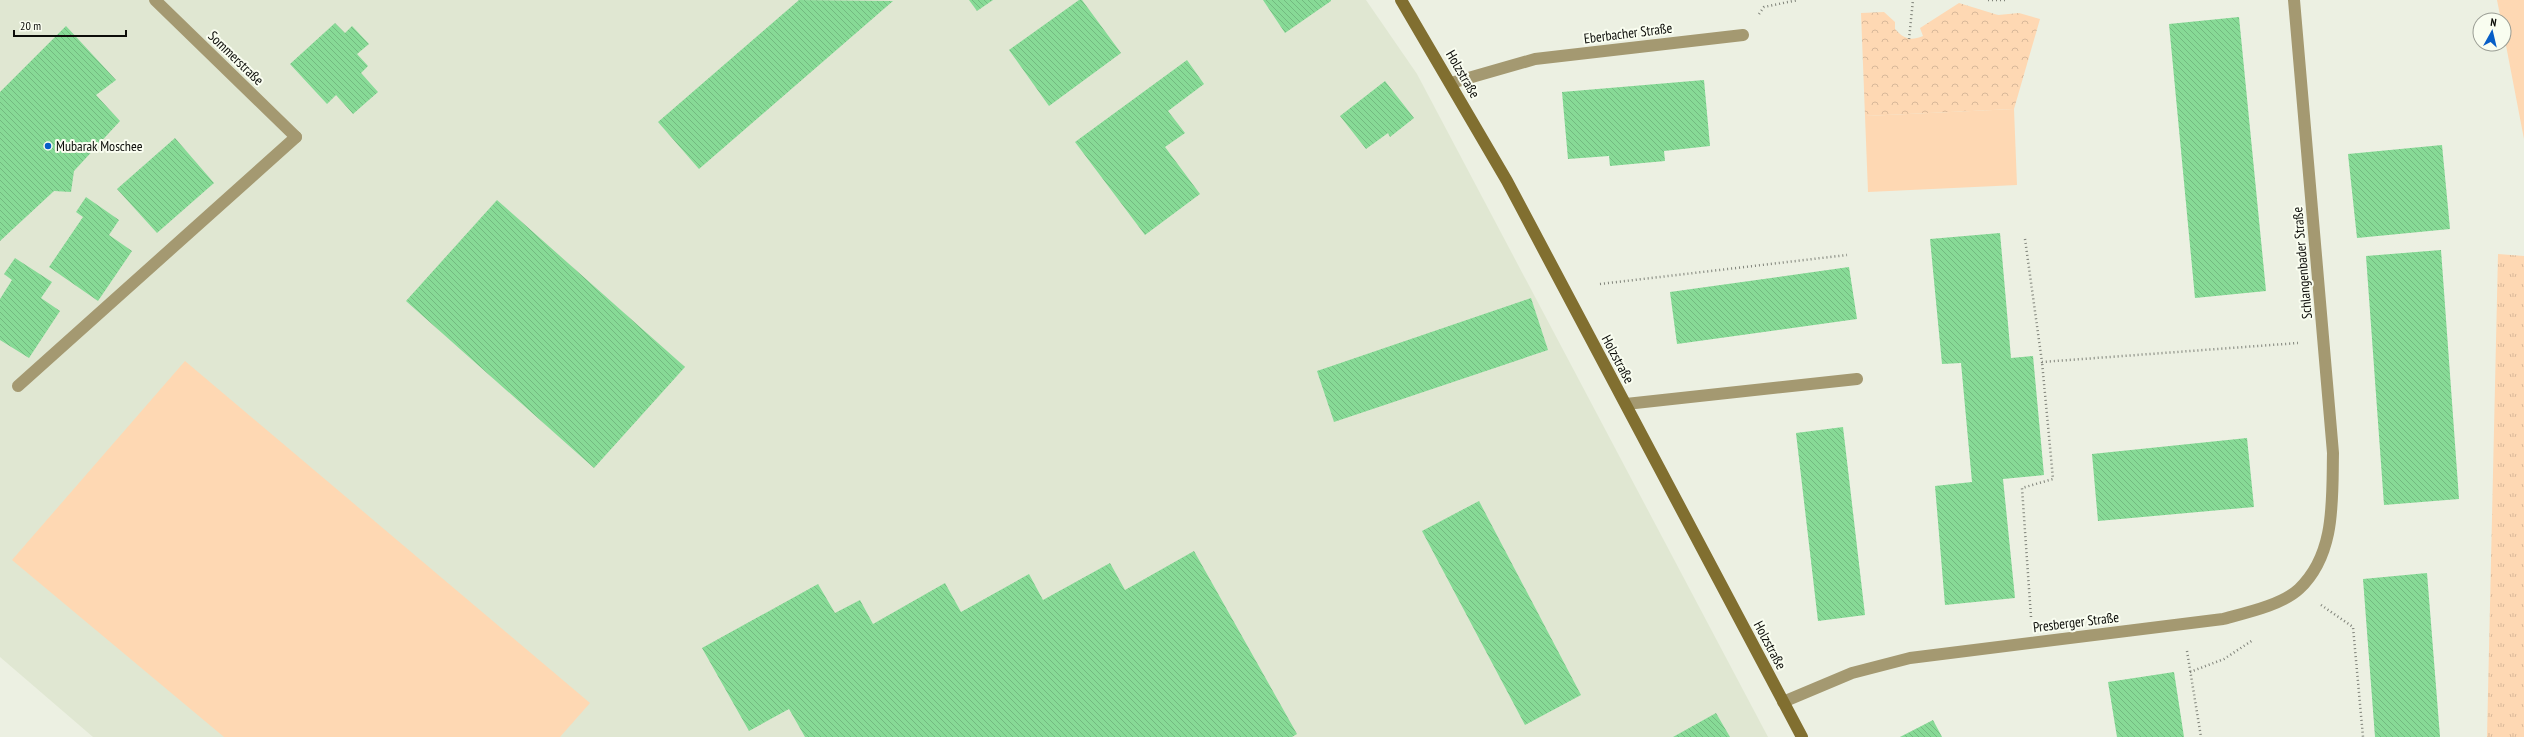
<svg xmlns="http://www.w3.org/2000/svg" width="2524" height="737" font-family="'PT Sans Narrow',sans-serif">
<defs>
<pattern id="grass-tufts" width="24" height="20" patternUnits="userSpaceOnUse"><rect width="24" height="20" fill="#fed8b3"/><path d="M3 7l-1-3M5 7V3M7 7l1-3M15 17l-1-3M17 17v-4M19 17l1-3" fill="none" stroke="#d8b899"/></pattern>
<pattern id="park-crowns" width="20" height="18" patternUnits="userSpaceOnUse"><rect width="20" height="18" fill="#fed8b3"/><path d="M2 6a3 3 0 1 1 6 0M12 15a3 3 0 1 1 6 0" fill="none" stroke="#d8b899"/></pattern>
<pattern id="building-back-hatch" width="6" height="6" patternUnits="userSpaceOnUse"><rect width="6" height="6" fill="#87da96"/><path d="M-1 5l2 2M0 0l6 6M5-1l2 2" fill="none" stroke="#73ba80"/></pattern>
</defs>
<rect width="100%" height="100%" fill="#ecf0e2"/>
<!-- built -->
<path fill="#e0e7d2" d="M0 0H1366L1417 74 1768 737H93L0 657Z"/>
<!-- grass -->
<path fill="url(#grass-tufts)" d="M2498 254 2524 256V737H2487Z"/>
<!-- park -->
<path fill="url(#park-crowns)" d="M1959 3 1998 15 2019 13 2040 19 2014 109 1865 116 1861 13 1884 12 1895 22V29C1904 39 1910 41 1923 36L1920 28Z"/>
<!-- garden -->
<g fill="#fed8b3">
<path d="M2497 0H2524V139L2504 35V20H2501Z"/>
<path d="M2014 109 2017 185 1868 192 1865 116Z"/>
<path d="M185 361 590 703 560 737H224L12 560Z"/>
</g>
<!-- building -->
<g fill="url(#building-back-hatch)">
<path d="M799 0 893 1 699 169 658 122Z"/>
<path d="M969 0H993L977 11Z"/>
<path d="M1079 0H1082L1121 53 1049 106 1009 50Z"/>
<path d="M1263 0H1331V1L1285 33Z"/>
<path d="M2239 17 2266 291 2195 298 2169 24Z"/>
<path d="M335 23 345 33 352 26 369 44 357 54 368 66 361 73 378 92 353 114 336 95 327 104 290 64Z"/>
<path d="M66 26 116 80 96 95 120 121 74 171 71 192 54 191 0 241V92Z"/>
<path d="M1187 60 1204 84 1168 111 1185 133 1165 147 1200 194 1145 235 1075 142Z"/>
<path d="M1704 80 1710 146 1664 151 1665 161 1610 166 1609 156 1568 159 1562 92Z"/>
<path d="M1385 81 1414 118 1390 137 1388 133 1366 149 1340 116Z"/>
<path d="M175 138 214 183 157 233 117 189Z"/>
<path d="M2442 145 2450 229 2357 238 2348 154Z"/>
<path d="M86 197 119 220 109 235 132 251 98 301 49 267 83 217 76 212Z"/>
<path d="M497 200 685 367 594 468 406 301Z"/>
<path d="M2000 233 2011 358 2033 356 2044 475 2003 479 2015 598 1945 605 1935 486 1972 482 1961 363 1942 364 1930 239Z"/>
<path d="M2441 250 2459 499 2384 505 2366 256Z"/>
<path d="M15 258 52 282 41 298 60 311 29 358 0 340V299L12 280 4 274Z"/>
<path d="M1849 267 1857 319 1677 344 1670 292Z"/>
<path d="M1531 298 1548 350 1334 422 1317 371Z"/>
<path d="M1843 427 1865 615 1818 621 1796 433Z"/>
<path d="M2247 438 2254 507 2098 521 2092 454Z"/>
<path d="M1479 501 1581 695 1525 725 1422 531Z"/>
<path d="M1194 551 1297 734 1292 737H805L789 709 749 731 702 648 818 584 835 613 860 600 873 624 945 583 961 612 1029 574 1043 600 1110 563 1125 590Z"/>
<path d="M2427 573 2440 737H2375L2363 579Z"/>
<path d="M2174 672 2184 737H2117L2108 682Z"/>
<path d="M1716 713 1730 737H1673Z"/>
<path d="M1933 720 1942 737H1900Z"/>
</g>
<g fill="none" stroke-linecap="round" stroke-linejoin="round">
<!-- path -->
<g stroke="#7f8279" stroke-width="2.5" stroke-dasharray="1 3" stroke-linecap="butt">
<path d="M1988 0H2008"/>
<path d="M1759 14 1764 7 1798 0"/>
<path d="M1909 39 1913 0"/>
<path d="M2025 239 2042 362 2298 343"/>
<path d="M1600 284 1847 255"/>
<path d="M2321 605 2353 627 2363 737"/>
<path d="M2031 617 2022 488 2053 479 2042 362"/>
<path d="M2187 651 2201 737"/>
<path d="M2190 672 2224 659 2253 640"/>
</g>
<!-- lane -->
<g stroke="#a49971" stroke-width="12">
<path d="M18 386 296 137"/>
<path d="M1626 404 1857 379"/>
</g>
<!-- street -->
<g stroke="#a49971" stroke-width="12">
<path d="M155 0 296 137"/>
<path d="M1451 83 1535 59 1743 35"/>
<path d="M1783 702 1852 673 1910 658 2223 619C2245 613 2282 605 2299 589 2336 554 2332 500 2333 453L2294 0"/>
</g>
<!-- secondary -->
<path stroke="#816f30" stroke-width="12" d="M1401 0 1507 181 1802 737"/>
</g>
<!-- markers -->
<circle fill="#075ec7" stroke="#f9fdf0" stroke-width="1.5" cx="48" cy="146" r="4"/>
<g text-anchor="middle" stroke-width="4" stroke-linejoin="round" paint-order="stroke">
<!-- street labels -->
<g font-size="14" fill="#0c0d09" stroke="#f9fdf0">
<text transform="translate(1628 33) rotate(-7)" y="5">Eberbacher Straße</text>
<text transform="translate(236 58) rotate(44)" y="5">Sommerstraße</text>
<text transform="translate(1463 74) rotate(60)" y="5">Holzstraße</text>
<text transform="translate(2302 263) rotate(-95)" y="5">Schlangenbader Straße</text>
<text transform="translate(1618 359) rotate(62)" y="5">Holzstraße</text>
<text transform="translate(2076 622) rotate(-7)" y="5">Presberger Straße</text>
<text transform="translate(1770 645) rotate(62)" y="5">Holzstraße</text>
</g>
<!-- poi labels -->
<g font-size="14" fill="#0c0d09" stroke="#f9fdf0" text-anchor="start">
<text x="56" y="151">Mubarak Moschee</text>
</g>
</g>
<!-- north arrow -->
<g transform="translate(2492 32) rotate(8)"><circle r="19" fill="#f9fdf0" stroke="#9a9d94"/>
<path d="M0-3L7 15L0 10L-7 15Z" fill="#075ec7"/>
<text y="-6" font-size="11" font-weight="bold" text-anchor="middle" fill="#0c0d09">N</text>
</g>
<!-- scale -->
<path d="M14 30v6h112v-6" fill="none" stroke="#0c0d09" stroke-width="2"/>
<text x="20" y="30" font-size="12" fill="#0c0d09" stroke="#f9fdf0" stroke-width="3" paint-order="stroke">20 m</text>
</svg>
